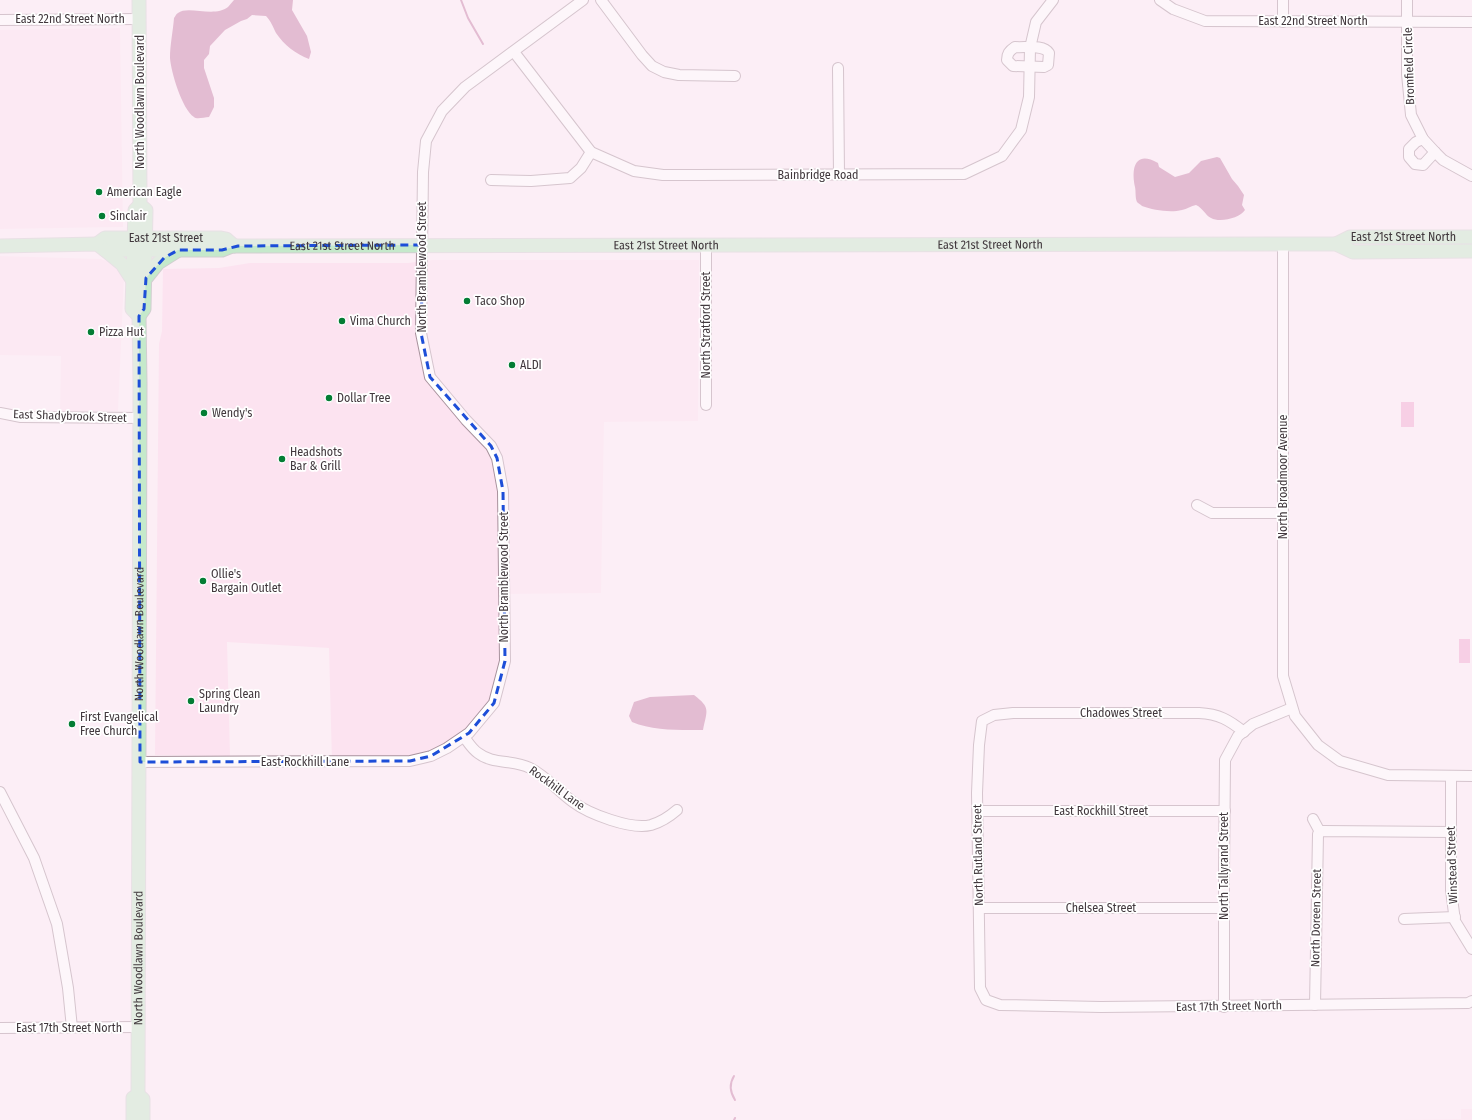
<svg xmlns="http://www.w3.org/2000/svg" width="1472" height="1120" font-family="'Fira Sans Condensed',sans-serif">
<rect width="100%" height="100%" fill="#fceef5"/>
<!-- built -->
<g fill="#fce3f0">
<path d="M120 28 123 227 0 229V30Z"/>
<path d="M0 256 101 259 111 263 124 278 118 411H60L61 356 0 355Z"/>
<path d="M433 260H699L698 421 604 422 601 593 504 594 505 661 494 703 464 737 410 761 332 762 329 648 227 642 230 756 155 755 159 344 162 331 163 269 219 268 250 263H408Z"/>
<path d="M1461 1109H1472V1120H1396L1461 1119Z"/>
</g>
<!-- green -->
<g fill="#f1a9d1">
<path d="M1414 402V427H1401V402Z"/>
<rect x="1459" y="639" width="11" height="24"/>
</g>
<!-- water -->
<g fill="#c67ea7">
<path d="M234 0H293L292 10 307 36 311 52 309 59C296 54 284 45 276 33 273 27 271 21 266 16L252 15 247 19 241 21 225 30 210 46 209 54 204 60V68L214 98V107L209 117C204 117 197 120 194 117 182 109 171 72 170 58 170 45 173 31 174 18 175 17 176 14 178 13 188 5 214 18 228 7 230 5 232 2 234 0Z"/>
<path d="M1217 157 1220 158 1232 179 1238 186 1244 195 1242 205 1245 210C1240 218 1220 223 1211 218 1205 215 1203 208 1196 205 1191 206 1187 209 1182 210 1170 213 1153 210 1142 206 1141 205 1138 203 1137 202 1135 198 1136 191 1135 187 1131 168 1135 150 1158 163L1159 167 1175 177 1189 173 1201 161Z"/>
<path d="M694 695C711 708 707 710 703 730 680 730 653 731 632 722L629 716 634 702 650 697Z"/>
</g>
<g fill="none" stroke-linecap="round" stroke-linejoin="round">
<!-- stream -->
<g stroke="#c67ea7" stroke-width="2">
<path d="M461 0 468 18 483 44"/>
<path d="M734 1076C729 1084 730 1092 735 1100"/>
<path d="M734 1120 735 1118"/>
</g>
<defs>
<g id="minor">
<path d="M601 0 642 55 652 66 664 72 679 75 735 76"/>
<path d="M1160 0 1173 9 1205 21 1472 22"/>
<path d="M1283 0V22"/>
<path d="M1407 0V74L1411 115 1423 139 1435 152 1443 160 1472 176"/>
<path d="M0 20 139 19"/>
<path d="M1015 47C1025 48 1043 44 1049 53L1048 65 1044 67 1013 66 1007 60C1007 54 1009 51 1015 47Z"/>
<path d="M514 52 591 152 634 171 663 175H696L964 174 1002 156 1021 130 1029 97 1030 48 1036 22 1053 0"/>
<path d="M838 68 839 175"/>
<path d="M1423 139 1416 142 1409 149V157L1415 164 1423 165 1435 152"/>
<path d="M491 180 531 181 570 178 581 168 591 152"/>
<path d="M706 244V405"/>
<path d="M1283 245V676L1295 716 1318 745 1340 761 1388 775 1472 776"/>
<path d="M0 413 21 417 140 418"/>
<path d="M1197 505 1212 513H1283"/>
<path d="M1244 732C1229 720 1219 714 1199 713H1013L994 715 982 721 979 745 977 793 980 988 986 1000 1000 1005 1101 1007 1468 1003 1472 1001"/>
<path d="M464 737C468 742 472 749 478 753 493 765 513 759 530 768 546 776 558 791 573 802 589 814 631 830 651 825 661 822 669 817 677 810"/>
<path d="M140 762 410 761 431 756 447 748 469 733 494 703 505 661 503 491 497 458 491 446 466 420 430 377 421 333 423 172 426 141 442 111 465 87 583 0"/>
<path d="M1451 776V890L1455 921 1472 949"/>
<path d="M0 792 34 858 57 924 68 988 72 1028"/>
<path d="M978 811H1225"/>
<path d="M1313 819 1320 832"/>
<path d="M1320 832 1322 831 1451 832"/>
<path d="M979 908H1224"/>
<path d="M1404 919 1455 917"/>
<path d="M1315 1005 1318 834 1320 832"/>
<path d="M1224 1007V874L1225 760 1238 736 1253 724 1292 708"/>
<path d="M0 1028 138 1027"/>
</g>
<g id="major">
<path id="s1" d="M97 244 105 238H221L226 239 234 246"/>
<path id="s2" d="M1336 244 1350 237H1472"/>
<path id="s3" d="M0 246 97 244 105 250H222L232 246H238L1336 244 1353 252 1472 251"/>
<path d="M105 250 122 264 133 281"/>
<path d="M146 278 158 263 177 251"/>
<path d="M139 316 144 309 146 210 140 205V202L139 0"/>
<path id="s4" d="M138 1095 140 383 139 316 132 309 135 210 140 205"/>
<path d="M138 1095 143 1099V1120"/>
<path d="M133 1120V1098L138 1095"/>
</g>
</defs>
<!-- minor casing -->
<use href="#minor" stroke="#a8929d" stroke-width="12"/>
<!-- major casing -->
<use href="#major" stroke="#d1cfd0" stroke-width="15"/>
<!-- minor -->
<use href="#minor" stroke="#fff" stroke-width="10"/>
<!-- major -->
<use href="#major" stroke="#c5e9cb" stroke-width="13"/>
</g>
<!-- marked area -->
<path d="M0 0H1472V1120H0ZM423 245 421 333 430 377 491 446 497 458 503 491 505 661 494 703 469 733 431 756 410 761 140 762 139 316 144 309 146 278 164 258 178 250H222L238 246Z" fill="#fceef5" fill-opacity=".55" fill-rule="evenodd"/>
<path fill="none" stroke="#1d4ed8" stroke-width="3" stroke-dasharray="8 5" stroke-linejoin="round" d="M423 245 421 333 430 377 491 446 497 458 503 491 505 661 494 703 469 733 431 756 410 761 140 762 139 316 144 309 146 278 164 258 178 250H222L238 246Z"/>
<!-- markers -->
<g fill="#037d34" stroke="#fff" stroke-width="1.5">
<circle cx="99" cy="192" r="4"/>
<circle cx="102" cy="216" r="4"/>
<circle cx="467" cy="301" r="4"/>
<circle cx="342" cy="321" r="4"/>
<circle cx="91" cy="332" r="4"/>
<circle cx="512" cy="365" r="4"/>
<circle cx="329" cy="398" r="4"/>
<circle cx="204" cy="413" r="4"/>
<circle cx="282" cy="459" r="4"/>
<circle cx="203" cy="581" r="4"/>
<circle cx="191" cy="701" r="4"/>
<circle cx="72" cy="724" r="4"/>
</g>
<g text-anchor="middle" stroke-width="3.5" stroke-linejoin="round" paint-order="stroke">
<!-- street labels -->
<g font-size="12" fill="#41383d" stroke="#fff">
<text x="70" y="23">East 22nd Street North</text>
<text x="1313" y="25">East 22nd Street North</text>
<text transform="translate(1409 66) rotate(-92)" y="4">Bromfield Circle</text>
<text transform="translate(140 102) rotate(-90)" y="4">North Woodlawn Boulevard</text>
<text x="818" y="179">Bainbridge Road</text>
<text dy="4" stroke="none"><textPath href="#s1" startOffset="71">East 21st Street</textPath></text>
<text dy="4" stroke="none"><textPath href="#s2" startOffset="69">East 21st Street North</textPath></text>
<text dy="4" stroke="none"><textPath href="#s3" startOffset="345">East 21st Street North</textPath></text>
<text dy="4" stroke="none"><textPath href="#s3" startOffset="669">East 21st Street North</textPath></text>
<text dy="4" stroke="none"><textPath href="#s3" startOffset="993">East 21st Street North</textPath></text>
<text transform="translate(422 267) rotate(-90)" y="4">North Bramblewood Street</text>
<text transform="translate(706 325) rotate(-90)" y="4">North Stratford Street</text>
<text transform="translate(70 416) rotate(2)" y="4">East Shadybrook Street</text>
<text transform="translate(1283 477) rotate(-90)" y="4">North Broadmoor Avenue</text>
<text transform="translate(504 577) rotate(-90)" y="4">North Bramblewood Street</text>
<text dy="4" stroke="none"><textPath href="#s4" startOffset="461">North Woodlawn Boulevard</textPath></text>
<text x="1121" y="717">Chadowes Street</text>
<text x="305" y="766">East Rockhill Lane</text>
<text transform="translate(557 788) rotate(36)" y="4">Rockhill Lane</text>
<text x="1101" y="815">East Rockhill Street</text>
<text transform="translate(978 855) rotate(-91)" y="4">North Rutland Street</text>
<text transform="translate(1452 865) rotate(-92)" y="4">Winstead Street</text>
<text transform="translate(1224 866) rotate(-90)" y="4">North Tallyrand Street</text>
<text x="1101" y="912">Chelsea Street</text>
<text transform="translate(1316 918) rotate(-89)" y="4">North Doreen Street</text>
<text dy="4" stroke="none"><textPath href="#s4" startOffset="137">North Woodlawn Boulevard</textPath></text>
<text transform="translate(1229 1006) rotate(-1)" y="4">East 17th Street North</text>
<text x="69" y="1032">East 17th Street North</text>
</g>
<!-- poi labels -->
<g font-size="12" fill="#41383d" stroke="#fff" text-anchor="start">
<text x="107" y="196">American Eagle</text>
<text x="110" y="220">Sinclair</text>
<text x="475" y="305">Taco Shop</text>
<text x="350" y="325">Vima Church</text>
<text x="99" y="336">Pizza Hut</text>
<text x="520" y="369">ALDI</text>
<text x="337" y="402">Dollar Tree</text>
<text x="212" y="417">Wendy's</text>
<text x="290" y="456">Headshots<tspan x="290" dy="14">Bar &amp; Grill</tspan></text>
<text x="211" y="578">Ollie's<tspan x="211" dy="14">Bargain Outlet</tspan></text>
<text x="199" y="698">Spring Clean<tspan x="199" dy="14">Laundry</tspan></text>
<text x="80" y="721">First Evangelical<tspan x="80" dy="14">Free Church</tspan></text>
</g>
</g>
</svg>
